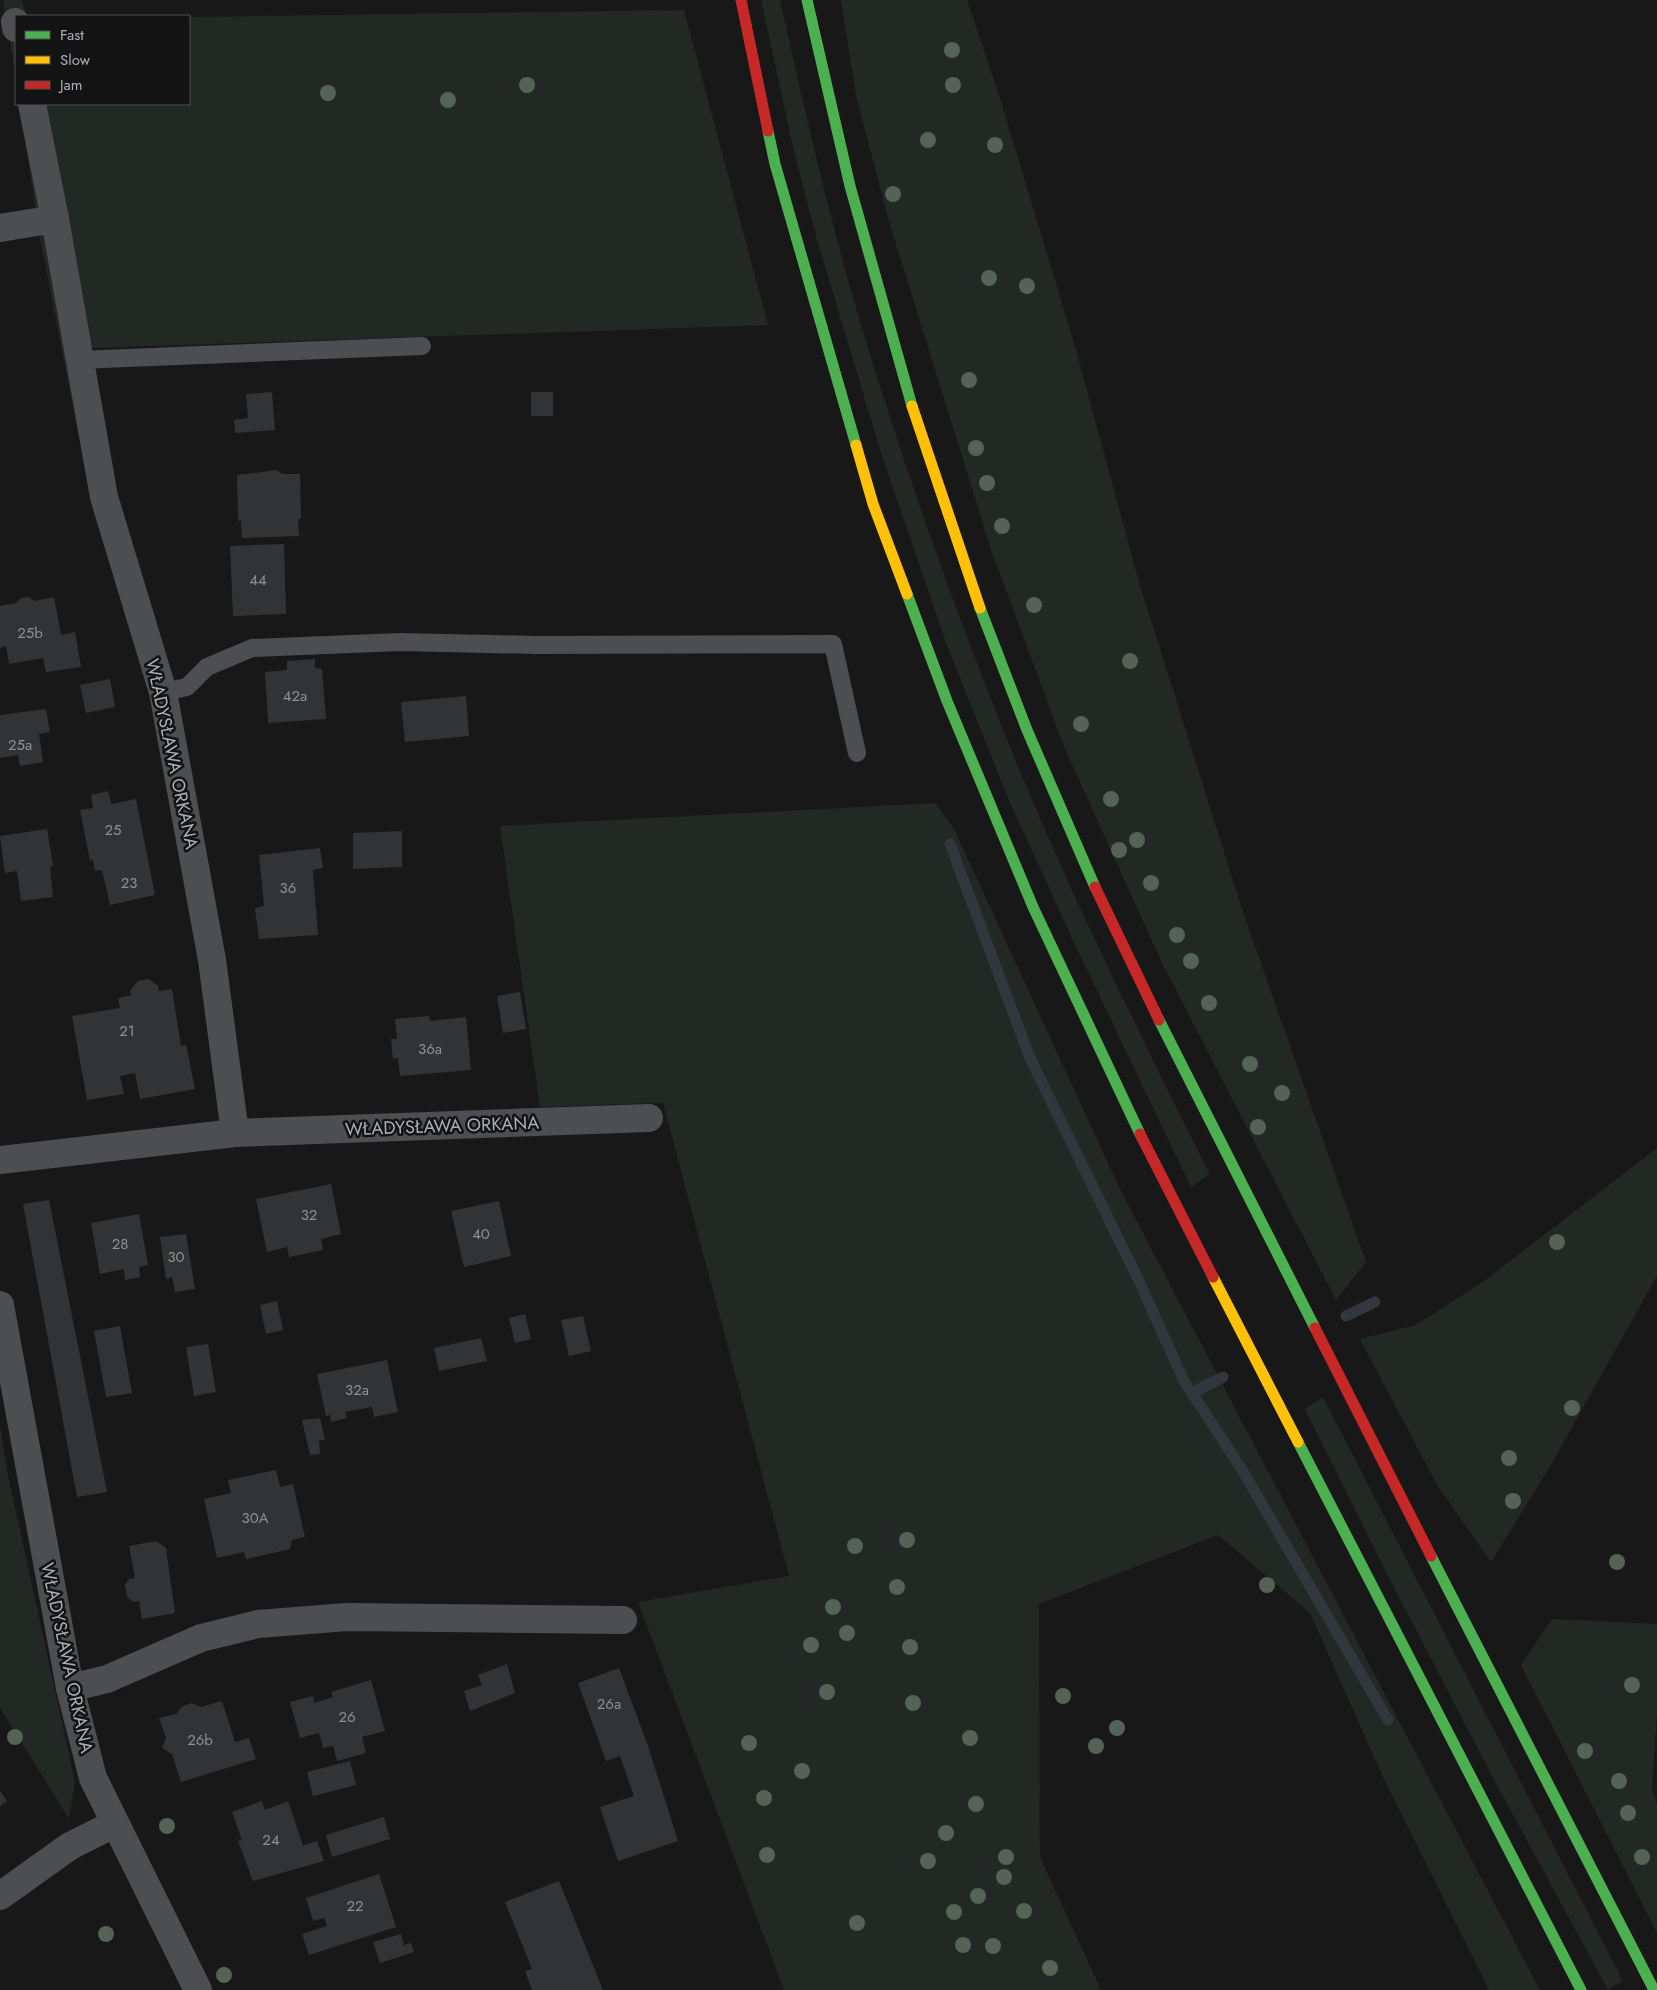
<svg xmlns="http://www.w3.org/2000/svg" width="1657" height="1990" font-family="Jost,sans-serif">
<rect width="100%" height="100%" fill="#181819"/>
<!-- green -->
<g fill="#222823">
<path d="M3 0H22L26 16H16V77Z"/>
<path d="M761 0H780C804 107 828 213 859 318 904 469 958 618 1017 764 1075 904 1142 1039 1210 1174L1191 1187 1077 949 1007 796 945 640 881 453 817 240 794 152Z"/>
<path d="M841 0H967L999 95 1075 346 1139 582 1243 912 1366 1262 1336 1300 1162 963 1065 749 992 553 890 225 856 96Z"/>
<path d="M684 10 768 325 65 349 98 535 38 228 20 104H189V17Z"/>
<path d="M935 803 954 829 1120 1189 1540 1990H1489L1383 1777 1310 1613 1218 1535 1039 1604 1040 1857 1101 1990H784L638 1602 789 1576 663 1103 540 1107 500 826Z"/>
<path d="M1657 1148V1276L1548 1470 1491 1562 1437 1485 1360 1339 1416 1325 1484 1281Z"/>
<path d="M1323 1397 1623 1981 1608 1990 1492 1776 1387 1574 1305 1409Z"/>
<path d="M0 1426 8 1475 75 1782 69 1819 0 1708Z"/>
<path d="M1552 1619 1657 1624V1714L1652 1788 1657 1804V1933L1521 1665Z"/>
</g>
<g fill="none" stroke-linecap="round" stroke-linejoin="round">
<!-- stream -->
<g stroke="#31373d" stroke-width="11">
<path d="M950 844 1030 1058 1138 1279 1184 1381 1241 1468 1388 1720"/>
<path d="M1346 1316 1375 1302"/>
<path d="M1192 1393 1223 1377"/>
</g>
</g>
<!-- building -->
<g fill="#323334">
<path d="M272 392 275 430 235 433 234 420 248 418 246 394Z"/>
<rect x="531" y="392" width="22" height="24"/>
<path d="M277 470 282 474H300L301 519H298L299 536 242 538 241 520 238 521 237 475Z"/>
<path d="M284 544 286 614 233 616 230 546Z"/>
<path d="M28 597 35 601 54 597 61 635 75 632 81 667 46 672 43 658 9 664 6 646 0 648V606L16 603 21 598Z"/>
<path d="M315 659V668L322 669 326 719 268 723 265 672 287 670V661Z"/>
<path d="M110 679 115 707 86 713 80 685Z"/>
<path d="M466 696 469 736 405 742 401 702Z"/>
<path d="M46 709 50 732 39 734 43 762 20 766 18 755 0 758V715Z"/>
<path d="M108 791 111 804 136 799 155 895 110 905 102 870 95 871 93 860 90 861 80 810 93 808 91 795Z"/>
<path d="M47 829 53 866 50 867 53 897 21 901 17 871 5 873 0 836Z"/>
<path d="M402 831V867L353 869V833Z"/>
<path d="M320 848 323 868 313 870 318 935 259 939 255 908 264 906 259 855Z"/>
<path d="M149 979 158 986 159 991 172 989 181 1046 186 1045 195 1089 140 1099 135 1073 120 1076 124 1094 87 1100 72 1016 120 1008 118 998 131 995 130 991 138 981Z"/>
<path d="M520 992 526 1029 503 1033 497 996Z"/>
<path d="M429 1016 430 1021 466 1017 471 1070 400 1076 398 1058 393 1059 391 1039H397L395 1019Z"/>
<path d="M331 1184 341 1234 321 1239 323 1250 289 1257 287 1247 267 1252 256 1199Z"/>
<path d="M49 1200 107 1492 77 1497 23 1204Z"/>
<path d="M499 1201 511 1256 464 1267 451 1211Z"/>
<path d="M139 1214 148 1265 139 1267 140 1277 125 1280 124 1269 100 1274 91 1223Z"/>
<path d="M186 1234 195 1289 175 1292 172 1277 166 1279 160 1237Z"/>
<path d="M277 1301 283 1330 266 1334 260 1305Z"/>
<path d="M525 1314 531 1339 515 1343 509 1318Z"/>
<path d="M583 1316 591 1351 569 1356 561 1320Z"/>
<path d="M120 1326 132 1393 106 1397 94 1331Z"/>
<path d="M481 1338 487 1361 439 1371 434 1348Z"/>
<path d="M208 1344 216 1392 194 1396 186 1347Z"/>
<path d="M387 1360 398 1412 374 1417 372 1407 345 1412 347 1418 331 1422 330 1415 326 1416 317 1374Z"/>
<path d="M320 1418 325 1440H319L320 1454 310 1455 302 1420Z"/>
<path d="M276 1470 280 1487 293 1484 305 1537 292 1540 290 1549 246 1559 244 1552 217 1558 204 1499 231 1493 228 1480Z"/>
<path d="M156 1541 166 1548 175 1613 142 1619 139 1601 133 1602 127 1597 125 1585 129 1579 135 1578 129 1546Z"/>
<path d="M507 1664 515 1693 470 1711 464 1691 482 1685 478 1675Z"/>
<path d="M619 1668 648 1746 678 1841 618 1861 600 1807 634 1796 620 1756 606 1761 578 1683Z"/>
<path d="M371 1680 385 1731 362 1737 366 1753 337 1761 333 1746 323 1748 319 1733 300 1738 290 1702 313 1696 314 1703 333 1697 331 1692Z"/>
<path d="M222 1701 235 1742 249 1738 256 1759 181 1782 172 1754 162 1748 166 1738 159 1718 176 1714 183 1706 192 1703 201 1707Z"/>
<path d="M350 1761 356 1785 313 1796 307 1772Z"/>
<path d="M0 1791 7 1801 0 1806Z"/>
<path d="M262 1801 265 1810 288 1801 303 1846 317 1841 324 1861 253 1881 238 1841 242 1840 232 1812Z"/>
<path d="M384 1817 390 1839 332 1857 326 1835Z"/>
<path d="M379 1874 396 1927 309 1955 302 1934 327 1926 324 1918 313 1921 306 1898Z"/>
<path d="M559 1881 603 1990H532L525 1971 532 1969 505 1902Z"/>
<path d="M401 1934 404 1945 411 1943 414 1952 380 1963 373 1942Z"/>
</g>
<g fill="none" stroke-linecap="round" stroke-linejoin="round">
<!-- lane -->
<g stroke="#4d4e51" stroke-width="18">
<path d="M79 360 422 346"/>
<path d="M163 692 187 687 207 667 252 648 400 642 537 645 833 644 857 753"/>
</g>
<!-- street -->
<g stroke="#4d4e51" stroke-width="28">
<path d="M15 22 16 28"/>
<path d="M32 104 55 219 104 497 163 692 212 960 235 1133"/>
<path d="M0 228 55 219"/>
<path d="M0 1160 235 1133 649 1118"/>
<path d="M0 1305 70 1688 93 1778 198 1990"/>
<path d="M70 1688 107 1679 201 1638 258 1624 347 1617 623 1620"/>
<path d="M0 1896 70 1846 114 1824"/>
</g>
<!-- fast -->
<g stroke="#4caf50" stroke-width="11">
<path d="M807 0 850 186 912 406"/>
<path d="M768 131 775 164 856 445"/>
<path d="M907 594 947 701 1033 907 1140 1134"/>
<path d="M980 608 1027 730 1095 887"/>
<path d="M1159 1020 1315 1328"/>
<path d="M1298 1442 1581 1990"/>
<path d="M1431 1556 1654 1990"/>
</g>
<!-- slow -->
<g stroke="#ffc107" stroke-width="11">
<path d="M912 406 980 608"/>
<path d="M856 445 873 504 907 594"/>
<path d="M1213 1277 1298 1442"/>
</g>
<!-- jam -->
<g stroke="#c62828" stroke-width="11">
<path d="M741 0 768 131"/>
<path d="M1095 887 1159 1020"/>
<path d="M1140 1134 1213 1277"/>
<path d="M1315 1328 1431 1556"/>
</g>
</g>
<!-- trees -->
<g fill="#546356">
<circle cx="952" cy="50" r="8"/>
<circle cx="527" cy="85" r="8"/>
<circle cx="953" cy="85" r="8"/>
<circle cx="328" cy="93" r="8"/>
<circle cx="448" cy="100" r="8"/>
<circle cx="928" cy="140" r="8"/>
<circle cx="995" cy="145" r="8"/>
<circle cx="893" cy="194" r="8"/>
<circle cx="989" cy="278" r="8"/>
<circle cx="1027" cy="286" r="8"/>
<circle cx="969" cy="380" r="8"/>
<circle cx="976" cy="448" r="8"/>
<circle cx="987" cy="483" r="8"/>
<circle cx="1002" cy="526" r="8"/>
<circle cx="1034" cy="605" r="8"/>
<circle cx="1130" cy="661" r="8"/>
<circle cx="1081" cy="724" r="8"/>
<circle cx="1111" cy="799" r="8"/>
<circle cx="1137" cy="840" r="8"/>
<circle cx="1119" cy="850" r="8"/>
<circle cx="1151" cy="883" r="8"/>
<circle cx="1177" cy="935" r="8"/>
<circle cx="1191" cy="961" r="8"/>
<circle cx="1209" cy="1003" r="8"/>
<circle cx="1250" cy="1064" r="8"/>
<circle cx="1282" cy="1093" r="8"/>
<circle cx="1258" cy="1127" r="8"/>
<circle cx="1557" cy="1242" r="8"/>
<circle cx="1572" cy="1408" r="8"/>
<circle cx="1509" cy="1458" r="8"/>
<circle cx="1513" cy="1501" r="8"/>
<circle cx="907" cy="1540" r="8"/>
<circle cx="855" cy="1546" r="8"/>
<circle cx="1617" cy="1562" r="8"/>
<circle cx="1267" cy="1585" r="8"/>
<circle cx="897" cy="1587" r="8"/>
<circle cx="833" cy="1607" r="8"/>
<circle cx="847" cy="1633" r="8"/>
<circle cx="811" cy="1645" r="8"/>
<circle cx="910" cy="1647" r="8"/>
<circle cx="1632" cy="1685" r="8"/>
<circle cx="827" cy="1692" r="8"/>
<circle cx="1063" cy="1696" r="8"/>
<circle cx="913" cy="1703" r="8"/>
<circle cx="1117" cy="1728" r="8"/>
<circle cx="15" cy="1737" r="8"/>
<circle cx="970" cy="1738" r="8"/>
<circle cx="749" cy="1743" r="8"/>
<circle cx="1096" cy="1746" r="8"/>
<circle cx="1585" cy="1751" r="8"/>
<circle cx="802" cy="1771" r="8"/>
<circle cx="1619" cy="1781" r="8"/>
<circle cx="764" cy="1798" r="8"/>
<circle cx="976" cy="1804" r="8"/>
<circle cx="1628" cy="1813" r="8"/>
<circle cx="167" cy="1826" r="8"/>
<circle cx="946" cy="1833" r="8"/>
<circle cx="767" cy="1855" r="8"/>
<circle cx="1006" cy="1857" r="8"/>
<circle cx="1642" cy="1857" r="8"/>
<circle cx="928" cy="1861" r="8"/>
<circle cx="1004" cy="1877" r="8"/>
<circle cx="978" cy="1896" r="8"/>
<circle cx="1024" cy="1911" r="8"/>
<circle cx="954" cy="1912" r="8"/>
<circle cx="857" cy="1923" r="8"/>
<circle cx="106" cy="1934" r="8"/>
<circle cx="963" cy="1945" r="8"/>
<circle cx="993" cy="1946" r="8"/>
<circle cx="1050" cy="1968" r="8"/>
<circle cx="224" cy="1975" r="8"/>
</g>
<g text-anchor="middle" stroke-width="5" stroke-linejoin="round" paint-order="stroke">
<!-- number labels -->
<g font-size="15" fill="#8d9096">
<text x="258" y="585">44</text>
<text x="30" y="638">25b</text>
<text x="295" y="701">42a</text>
<text x="20" y="750">25a</text>
<text x="113" y="835">25</text>
<text x="129" y="888">23</text>
<text x="288" y="893">36</text>
<text x="127" y="1036">21</text>
<text x="430" y="1054">36a</text>
<text x="309" y="1220">32</text>
<text x="481" y="1239">40</text>
<text x="120" y="1249">28</text>
<text x="176" y="1262">30</text>
<text x="357" y="1395">32a</text>
<text x="255" y="1523">30A</text>
<text x="609" y="1709">26a</text>
<text x="347" y="1722">26</text>
<text x="200" y="1745">26b</text>
<text x="271" y="1845">24</text>
<text x="355" y="1911">22</text>
</g>
<!-- street labels -->
<g font-size="18" fill="#abafb7" stroke="#131314">
<text transform="translate(172 754) rotate(78)" y="6">WŁADYSŁAWA ORKANA</text>
<text transform="translate(442 1126) rotate(-2)" y="6">WŁADYSŁAWA ORKANA</text>
<text transform="translate(67 1658) rotate(78)" y="6">WŁADYSŁAWA ORKANA</text>
</g>
</g>
<!-- legend -->
<rect x="15" y="15" width="175" height="90" fill="#131314" stroke="#505155"/>
<rect x="25" y="31" width="25" height="8" fill="#4caf50" stroke="#505155"/>
<text x="60" y="40" font-size="15" fill="#abafb7">Fast</text>
<rect x="25" y="56" width="25" height="8" fill="#ffc107" stroke="#505155"/>
<text x="60" y="65" font-size="15" fill="#abafb7">Slow</text>
<rect x="25" y="81" width="25" height="8" fill="#c62828" stroke="#505155"/>
<text x="60" y="90" font-size="15" fill="#abafb7">Jam</text>
</svg>
